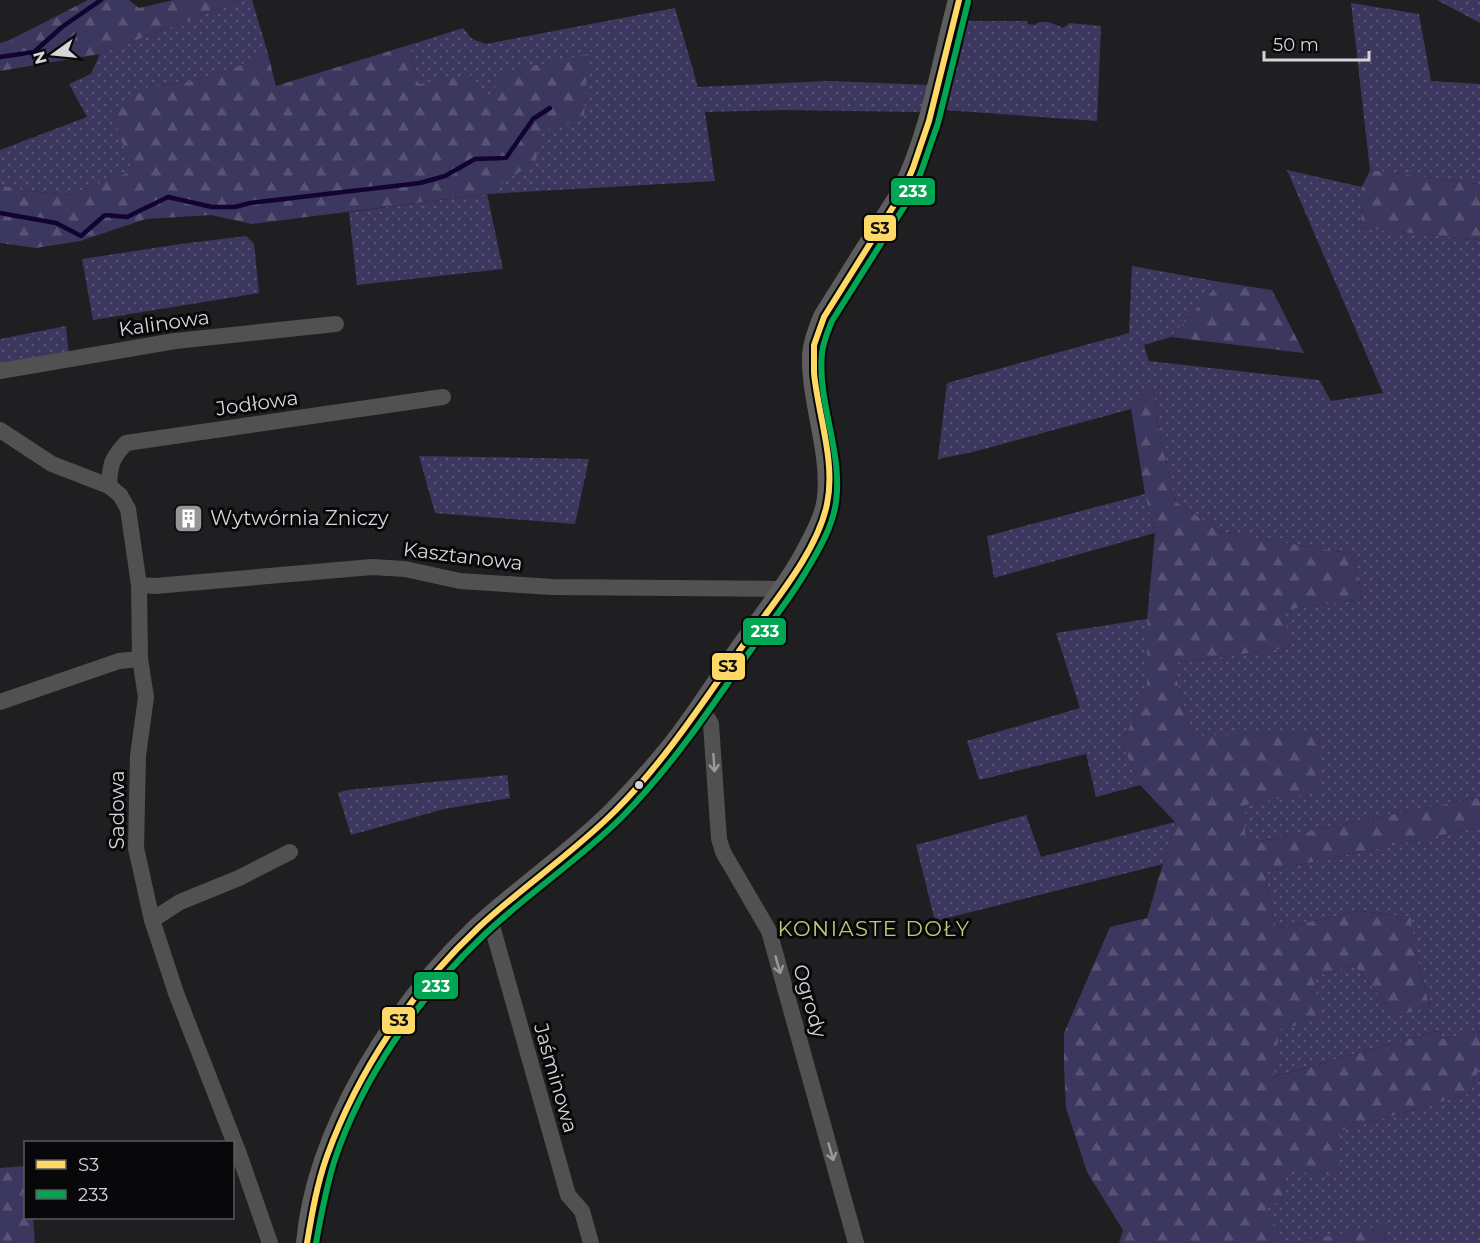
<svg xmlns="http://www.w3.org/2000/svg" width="1480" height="1243" font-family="Montserrat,sans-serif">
<defs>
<pattern id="grass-dots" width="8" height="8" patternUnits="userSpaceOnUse" patternTransform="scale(1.5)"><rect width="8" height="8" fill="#3c375e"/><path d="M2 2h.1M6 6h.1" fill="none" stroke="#575374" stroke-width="1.8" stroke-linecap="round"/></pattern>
<pattern id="forest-firs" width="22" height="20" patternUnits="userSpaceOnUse" patternTransform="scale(1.5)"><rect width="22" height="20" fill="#3c375e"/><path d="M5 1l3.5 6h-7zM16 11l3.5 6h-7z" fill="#575374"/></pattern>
</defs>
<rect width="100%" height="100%" fill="#1f1f21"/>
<!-- grass -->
<g fill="url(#grass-dots)">
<path d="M240 0H252L268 54 220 73 191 81 150 86 132 171 69 195 22 190 0 185V150L87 117 69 84 91 74 100 54Z"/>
<path d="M1437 0H1480V23Z"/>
<path d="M1351 3 1419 14 1431 81 1480 84V184L1370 170Z"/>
<path d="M675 8 698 87 829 81 930 85 922 112 784 110 705 112 715 181 487 194 503 269 357 285 349 212 486 194 489 98 471 76 419 84 409 45 463 28 472 39 486 44Z"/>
<path d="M967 21H1027L1028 24 1034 25C1043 18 1054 24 1063 28L1070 23 1101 26 1097 121 944 110Z"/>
<path d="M1287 170 1362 187 1361 228 1480 240V797L1245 844V805L1193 736 1184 711 1173 663 1289 648 1284 610 1363 599 1353 554 1221 532 1175 501 1158 426 1153 389 1131 409 973 452 938 459 947 383 1129 333 1132 266 1220 282 1171 337 1144 345 1149 361 1319 380 1331 401 1383 393Z"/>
<path d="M246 236 254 244 259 293 93 320 82 259 181 244Z"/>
<path d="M66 326 69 356 0 368V339Z"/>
<path d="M419 456 589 459 575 524 435 513Z"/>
<path d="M1145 494 1155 533 994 578 987 536Z"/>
<path d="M1147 619V688L1122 744 1140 785 1096 797 1086 754 979 780 967 741 1080 708 1056 633Z"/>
<path d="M507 775 510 798 444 809 351 835 338 793 347 790Z"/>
<path d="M1026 815 1041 857 1175 822 1163 864 935 921 916 845Z"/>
<path d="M1480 827V1031L1443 1039 1436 1031 1273 1077 1279 1030 1313 977 1354 965 1396 1016 1430 1006 1414 948 1411 917 1359 911 1276 929 1265 872Z"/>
<path d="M1480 1067V1243H1385L1384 1226 1293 1243H1284L1265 1205 1282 1201 1286 1171 1340 1131 1468 1094Z"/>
</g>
<!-- forest -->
<g fill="url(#forest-firs)">
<path d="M88 0H129L139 8 174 0H240L100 54 0 71V43L10 40Z"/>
<path d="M409 45 419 84 471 75 489 98 503 72 588 54 584 118 540 132 536 161 486 194 252 224 211 215 146 219 80 241 36 248 0 243V185L22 190 69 195 132 171 111 111 150 86 191 81 220 73 268 54 276 86Z"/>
<path d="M1370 170 1480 184V240L1361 228 1362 187Z"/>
<path d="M1220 282 1272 290 1304 353 1171 337Z"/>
<path d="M1153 389 1158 426 1175 501 1221 532 1353 554 1363 599 1285 610 1289 648 1173 663 1184 711 1193 736 1320 731 1321 791 1245 805V844L1480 797V827L1265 872 1276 929 1359 911 1411 917 1414 948 1430 1007 1396 1016 1354 965 1313 977 1322 1018 1279 1030 1274 1077 1436 1031 1443 1039 1480 1031V1067L1468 1094 1340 1131V1176L1286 1171 1282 1201 1266 1206 1284 1243H1119L1123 1230 1087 1172 1066 1108 1064 1068V1033L1110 927 1147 918 1175 822 1140 785 1122 744 1147 688V619L1155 533 1145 494 1131 409Z"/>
<path d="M25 1166 26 1218H33L35 1243H0V1168Z"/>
<path d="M1384 1225 1385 1243H1293Z"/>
</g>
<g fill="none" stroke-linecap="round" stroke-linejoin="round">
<!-- stream -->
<g stroke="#130333" stroke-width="4.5">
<path d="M0 57 34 52 62 27 101 0"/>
<path d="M0 213 56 223 81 236 105 215 127 217 168 197 212 207H235L250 203 420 183 445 176 475 159 506 158 533 119 550 108"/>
</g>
<!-- street -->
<g stroke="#515151" stroke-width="16">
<path d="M0 371 175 341 336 324"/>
<path d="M0 430 52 464 109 486 120 495 128 509 139 585 140 659 146 697 138 756 136 848 152 920 176 993 239 1154 270 1243"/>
<path d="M109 486C110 465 111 459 126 443L443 397"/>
<path d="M139 585 155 586 372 567 405 569 460 581 552 587 782 589"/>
<path d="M0 702 119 661 140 659"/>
<path d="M701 707 711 724 719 839 723 852 769 931 856 1243"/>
<path d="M490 919 568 1195 582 1211 591 1243"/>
<path d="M152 920 180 902 239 878 290 852"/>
</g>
<!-- secondary -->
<path stroke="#5d5d5d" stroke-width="22" d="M307 1243C317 1130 396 1007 476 930 521 888 573 854 616 810 639 786 662 761 682 734 703 706 722 676 742 647 763 617 788 587 805 555 814 538 826 517 828 498 833 450 812 403 813 355 814 342 819 329 824 317L903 191C932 131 942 64 959 0"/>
<defs>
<path id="bus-1" d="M307 1243C312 1213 317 1184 327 1156 358 1071 412 990 478 928 522 887 572 854 615 811 665 761 703 702 744 644 772 604 817 553 827 504 836 462 818 415 814 373V345L824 317 903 191 913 168 929 121 959 0"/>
<path id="bus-2" d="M316 1243C321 1215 326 1189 334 1162 362 1077 419 997 483 936 527 894 579 860 622 817 671 767 709 711 748 654 768 626 791 598 808 568 820 548 833 525 836 502 843 451 817 403 822 353 823 342 828 331 832 321L911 196 921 172 938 123 968 2"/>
</defs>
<!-- bus-1 casing -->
<use href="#bus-1" stroke="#08080a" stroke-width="10"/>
<!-- bus-2 casing -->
<use href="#bus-2" stroke="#08080a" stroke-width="10"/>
<!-- bus-1 -->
<use href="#bus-1" stroke="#fed966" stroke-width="6"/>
<!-- bus-2 -->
<use href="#bus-2" stroke="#00a651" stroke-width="6"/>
</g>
<!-- one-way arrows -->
<defs><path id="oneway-shaft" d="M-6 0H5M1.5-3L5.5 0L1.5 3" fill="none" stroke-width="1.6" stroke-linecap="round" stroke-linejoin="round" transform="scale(1.5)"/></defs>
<g stroke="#9a9a9b">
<use href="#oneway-shaft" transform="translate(714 763) rotate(86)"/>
<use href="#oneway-shaft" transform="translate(778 965) rotate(74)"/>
<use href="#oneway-shaft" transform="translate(831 1152) rotate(74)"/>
</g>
<!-- icons -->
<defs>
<symbol id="building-square" viewBox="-11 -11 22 22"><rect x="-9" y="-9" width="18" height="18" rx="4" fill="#959598" stroke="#08080a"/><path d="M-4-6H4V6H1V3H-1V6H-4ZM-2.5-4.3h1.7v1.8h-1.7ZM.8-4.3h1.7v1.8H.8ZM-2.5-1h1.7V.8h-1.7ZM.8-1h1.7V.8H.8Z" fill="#fff"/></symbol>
</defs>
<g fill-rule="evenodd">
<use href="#building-square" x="172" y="502" width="33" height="33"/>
</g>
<!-- markers -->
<circle fill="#d5d5d8" stroke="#08080a" stroke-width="2" cx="639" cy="785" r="5"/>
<g text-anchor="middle" stroke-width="6" stroke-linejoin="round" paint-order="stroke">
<!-- street labels -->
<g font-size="20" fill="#d5d5d8" stroke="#08080a">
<text transform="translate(164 323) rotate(-8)" y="7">Kalinowa</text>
<text transform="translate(257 403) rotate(-8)" y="7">Jodłowa</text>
<text transform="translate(463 556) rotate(7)" y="7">Kasztanowa</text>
<text transform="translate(117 810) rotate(-90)" y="7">Sadowa</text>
<text transform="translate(810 1001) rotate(74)" y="7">Ogrody</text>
<text transform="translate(556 1078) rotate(74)" y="7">Jaśminowa</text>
</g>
<!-- poi labels -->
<g font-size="20" fill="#d5d5d8" stroke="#08080a" text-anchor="start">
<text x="210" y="525">Wytwórnia Zniczy</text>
</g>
<!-- neighbourhood labels -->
<g font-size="21" letter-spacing="1.5" fill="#c3c577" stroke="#08080a">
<text x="874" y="936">KONIASTE DOŁY</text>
</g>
</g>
<g stroke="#08080a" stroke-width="2">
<rect x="890" y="177" width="46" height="29" rx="6" fill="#00a651"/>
<rect x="863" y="214" width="34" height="28" rx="6" fill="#fed966"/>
<rect x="742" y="617" width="45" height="29" rx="6" fill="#00a651"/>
<rect x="711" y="652" width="35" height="29" rx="6" fill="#fed966"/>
<rect x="413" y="971" width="46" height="29" rx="6" fill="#00a651"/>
<rect x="381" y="1006" width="35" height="29" rx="6" fill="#fed966"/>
</g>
<g font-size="16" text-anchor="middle" font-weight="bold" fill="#fff">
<text x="913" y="197">233</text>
<text x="765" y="637">233</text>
<text x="436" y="992">233</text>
</g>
<g font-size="16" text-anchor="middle" font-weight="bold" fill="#111">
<text x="880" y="234">S3</text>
<text x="728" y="672">S3</text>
<text x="399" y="1026">S3</text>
</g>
<!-- legend -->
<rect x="24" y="1141" width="210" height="78" fill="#08080a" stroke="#5a5a5c" stroke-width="1.5"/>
<rect x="36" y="1160" width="30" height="9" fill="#fed966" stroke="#5a5a5c" stroke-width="1.5"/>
<text x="78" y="1171" font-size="18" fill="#d5d5d8">S3</text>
<rect x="36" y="1190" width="30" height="9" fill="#00a651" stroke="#5a5a5c" stroke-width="1.5"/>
<text x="78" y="1201" font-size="18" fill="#d5d5d8">233</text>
<!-- north arrow -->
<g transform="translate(54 54) rotate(255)" stroke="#08080a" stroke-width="4.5" paint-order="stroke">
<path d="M0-4.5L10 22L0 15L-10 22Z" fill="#d5d5d8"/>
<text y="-9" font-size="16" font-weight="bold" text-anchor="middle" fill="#d5d5d8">N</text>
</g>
<!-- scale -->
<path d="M1264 51v9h105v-9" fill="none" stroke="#d5d5d8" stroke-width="3"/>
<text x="1273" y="51" font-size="18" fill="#d5d5d8" stroke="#08080a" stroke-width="4.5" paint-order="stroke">50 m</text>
</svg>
